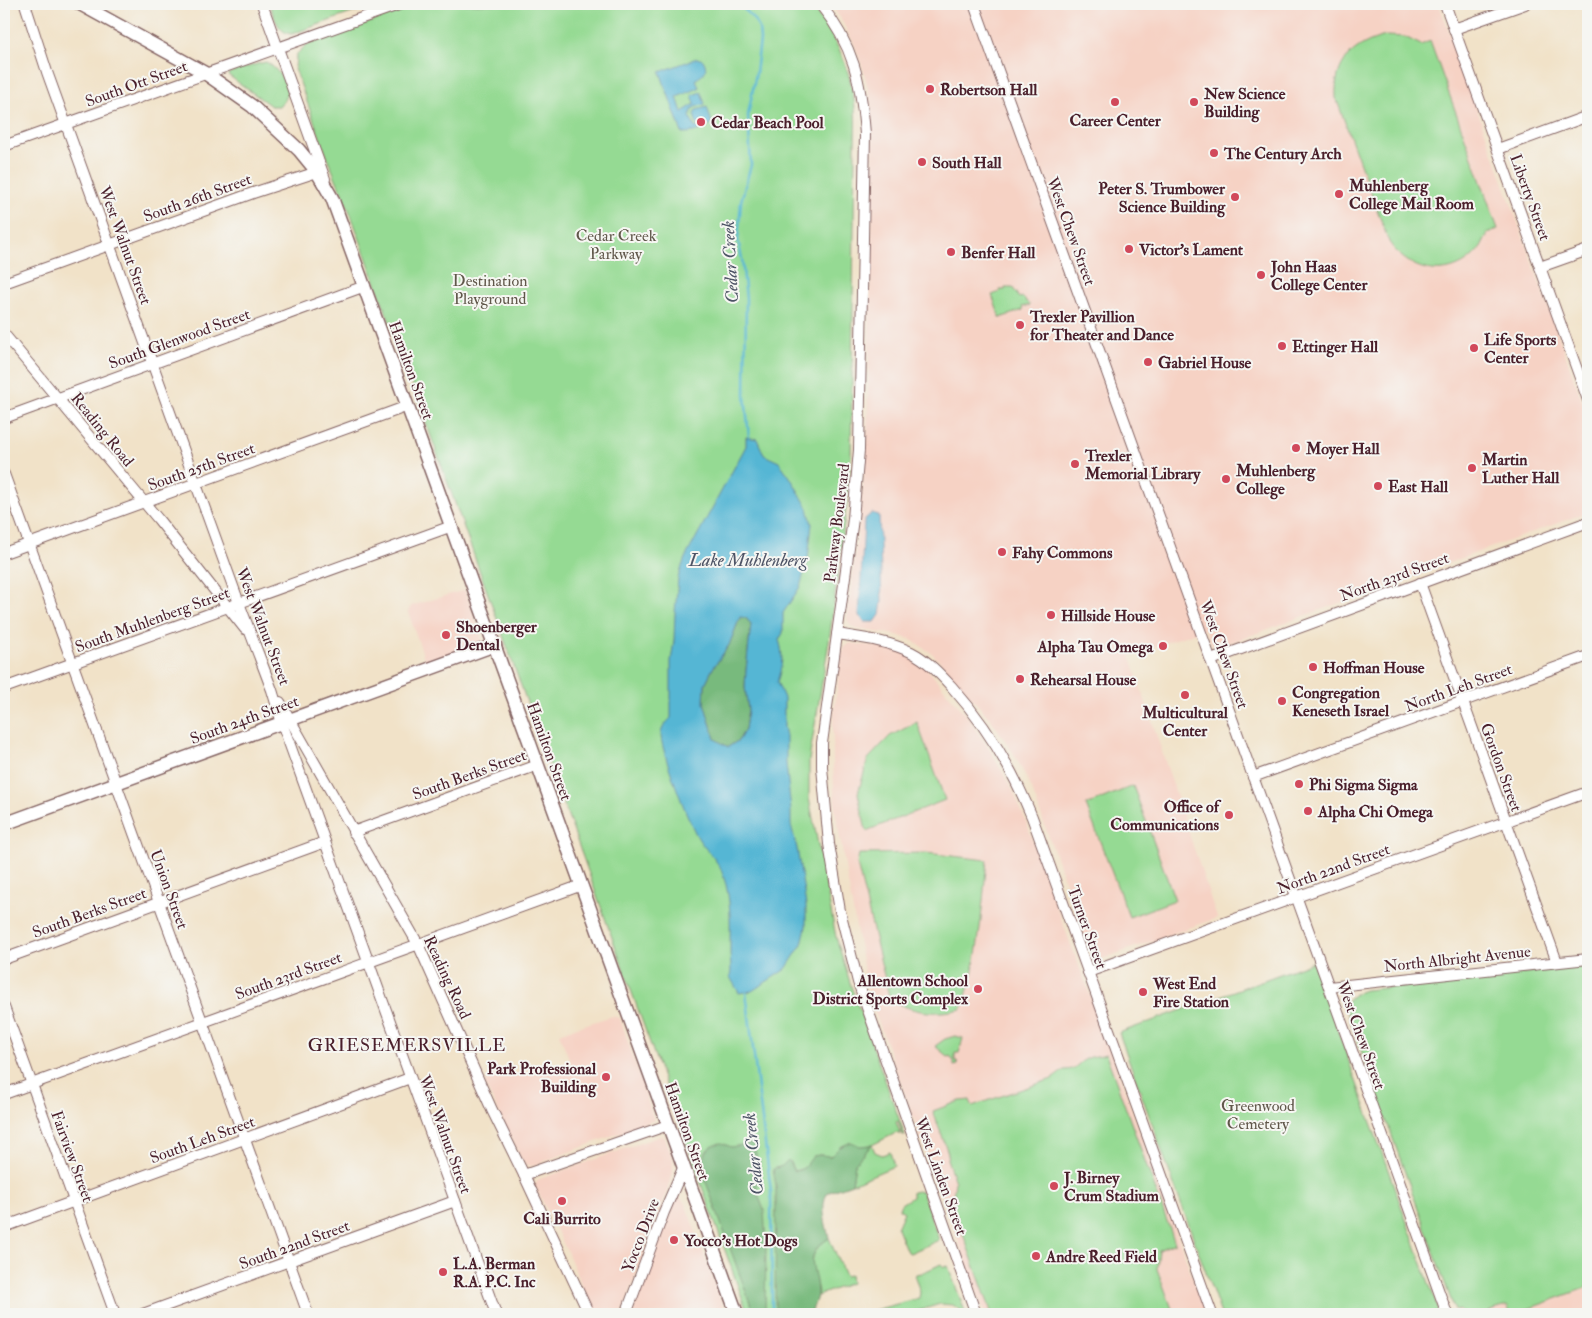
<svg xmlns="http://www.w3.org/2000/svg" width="1592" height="1318" font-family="'IM FELL Double Pica',serif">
<rect width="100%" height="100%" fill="#f6f6f2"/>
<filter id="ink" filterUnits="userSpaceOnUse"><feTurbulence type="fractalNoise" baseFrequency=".02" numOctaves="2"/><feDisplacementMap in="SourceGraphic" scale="10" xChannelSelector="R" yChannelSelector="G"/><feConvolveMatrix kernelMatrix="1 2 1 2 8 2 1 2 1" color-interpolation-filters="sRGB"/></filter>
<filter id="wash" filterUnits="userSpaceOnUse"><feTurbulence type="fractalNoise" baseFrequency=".0096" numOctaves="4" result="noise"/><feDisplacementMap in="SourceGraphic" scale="20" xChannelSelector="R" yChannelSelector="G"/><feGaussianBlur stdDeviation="1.12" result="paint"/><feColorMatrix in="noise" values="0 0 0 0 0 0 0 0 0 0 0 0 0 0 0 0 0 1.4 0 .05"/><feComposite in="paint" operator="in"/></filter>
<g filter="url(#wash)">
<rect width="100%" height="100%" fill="#f1e2c8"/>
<!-- built -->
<g fill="#f6d2c4">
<path d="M830 4H1439L1588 417V512L1219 647 1212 645 1205 629 1130 655 1217 918 1096 961 1093 960 1031 787 1014 754 992 721 933 654 910 639 891 634 856 629 850 625 847 620 859 524 867 445 873 153 870 98 864 72 855 46 841 19Z"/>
<path d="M465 590 482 638 481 642 477 645 426 663 408 612 411 606Z"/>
<path d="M850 643 887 647 908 654 924 665 967 716 991 752 1013 791 1026 821 1054 900 1092 1000 1206 1314H985L872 1004 865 977 835 810 833 763V721L841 656 844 648Z"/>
<path d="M612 1016 620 1018 654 1120 532 1166 527 1165 522 1160 485 1085 487 1080 491 1078 572 1066 559 1033Z"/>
<path d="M660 1136 665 1138 673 1159V1174L622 1314H594L566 1249 535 1186 537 1180Z"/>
<path d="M680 1198 685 1203 726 1314H632L674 1202 677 1199Z"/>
<path d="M1588 1264V1314H1456L1455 1311Z"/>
</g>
<!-- green -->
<g fill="#95da93" stroke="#707c5f">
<path d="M269 4H377L292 34C278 34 274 15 269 4Z"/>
<path d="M421 4H809C835 33 852 70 855 109 856 122 855 135 855 148L851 458 848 493 829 642 809 760V798L836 937 852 989 905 1135H903L898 1121 896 1122 901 1135 896 1133 872 1145 875 1152 882 1155 890 1152 894 1166 852 1184 855 1163 871 1145C853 1146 837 1159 819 1155L805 1168 794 1171 789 1161 788 1314H748L351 215 329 162 295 69 296 55 306 45Z"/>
<path d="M1386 36 1405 37 1421 45 1430 41 1498 229 1488 233C1470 279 1416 283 1389 242L1336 98C1334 62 1353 44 1386 36Z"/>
<path d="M266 62C280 69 297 95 279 106H271L228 75 229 73 257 64Z"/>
<path d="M1005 288H1013L1019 298 1022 297 1030 305 1022 307 1023 310 1000 318 992 295 1000 292V290H1005Z"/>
<path d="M917 722 945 800 866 831 858 793 868 759 890 736Z"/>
<path d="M1133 786 1175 900 1129 917 1086 805Z"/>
<path d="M926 853 987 860C982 906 979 967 961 1009 933 1015 916 1013 890 1000L857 864 859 854Z"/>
<path d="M1313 962 1439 1311 1432 1314H1221L1119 1033Z"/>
<path d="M1588 966V1287L1514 1314H1511L1507 1306 1481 1314H1462L1460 1310 1455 1311 1345 1006C1348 996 1356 993 1365 990Z"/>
<path d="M955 1036 963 1038 959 1053H955V1061H957L958 1065 954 1066V1062L950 1056 948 1057 935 1046 945 1039Z"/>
<path d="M1106 1054 1175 1243 1159 1250 1157 1269 1174 1314H992L952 1204 955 1182 947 1159 948 1153 933 1111 960 1101 970 1100 972 1106 1052 1079 1064 1070C1077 1070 1076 1064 1086 1059 1091 1056 1100 1056 1106 1054Z"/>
<path d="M917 1191 922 1192 939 1240 910 1253 907 1252 897 1228 904 1212 899 1209 901 1204 912 1197V1192Z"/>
<path d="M829 1238 845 1276 850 1275 851 1283 817 1296 818 1292C813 1267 804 1255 829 1238Z"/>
<path d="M941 1264 944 1267 948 1266 966 1314 953 1305 940 1304 908 1314H860L919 1298 920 1292 915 1277 916 1274 922 1273Z"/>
</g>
<!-- forest -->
<g fill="#78ba7d" stroke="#616c54">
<path d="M740 617 746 618 751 624 746 670 745 687 748 710 745 729 739 740 728 747 715 739 704 703 705 684 713 668 729 645Z"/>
<path d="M851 1142 860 1146 872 1145 855 1163 852 1184 827 1193C820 1207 826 1224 829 1238 802 1257 816 1265 817 1291 818 1299 812 1306 812 1314H775L776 1186 773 1169 782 1166 788 1160 794 1171C805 1170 807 1164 813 1156L819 1155 831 1156 840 1147Z"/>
<path d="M722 1143 731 1147 753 1143 757 1159 760 1161 755 1176 759 1197 764 1210 766 1245 765 1314H754L699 1163C708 1153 705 1145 722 1143Z"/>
</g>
<!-- water -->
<g fill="#55b6d4" stroke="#506a80" fill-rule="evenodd">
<path d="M697 58 703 60C709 70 704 75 696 79L699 88 677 97 682 112 695 104 692 95 701 92 705 104 693 108 690 116 695 128 698 127 694 115 696 110 707 107 712 123C703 130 694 133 682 133L660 72Z"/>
<path d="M746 437 757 439 764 455 779 462 790 477 808 508 812 524 808 558 800 587 783 613V633L779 640C784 655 782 667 777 682L784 698V727L786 736V763L791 810V825L797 848 806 905V927L802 944 786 969 752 991 739 993 730 977C732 968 730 960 730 951 730 925 732 900 723 875 719 861 708 853 700 841 690 827 660 749 661 734 662 727 666 723 671 718V661L674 641 675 613 678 578 685 558 746 446ZM740 617 746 618 751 624 746 670 745 687 748 710 745 729 739 740 728 747 715 739 704 703 705 684 713 668 729 645Z"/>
<path d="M872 513 879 515 882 601 880 615 875 622H865L859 616 864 522 866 518Z"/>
</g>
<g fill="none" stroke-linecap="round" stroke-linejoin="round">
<!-- stream -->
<g stroke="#55b6d4" stroke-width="2.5">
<path d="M739 4 753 18 759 28 760 40 756 73 748 115 751 165 741 201 738 240 742 259 746 299 745 395 749 437"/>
<path d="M746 992 771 1191 772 1314"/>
</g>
</g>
</g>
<g filter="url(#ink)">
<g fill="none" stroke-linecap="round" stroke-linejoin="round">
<defs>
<g id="minor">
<path d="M25 4 47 72 239 603 272 690 282 723 496 1314"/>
<path d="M262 4 325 179"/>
<path d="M820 4C854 46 861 81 865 134L859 450 853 519 822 743V767L829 844 840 911 858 982 976 1314"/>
<path d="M974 4 1447 1314"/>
<path d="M1445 4 1588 400"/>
<path d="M1454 29 1525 4"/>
<path d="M4 146 401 4"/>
<path d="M1498 149 1588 116"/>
<path d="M1540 267 1588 250"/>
<path d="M4 283 253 193 317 172"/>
<path d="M4 334 158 519 245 629"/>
<path d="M4 418 365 286"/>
<path d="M4 474 308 1314"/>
<path d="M4 553 408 406"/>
<path d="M1420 583 1557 962"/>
<path d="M837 634C862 638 888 641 911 652 927 660 940 674 952 687 987 726 1012 768 1032 817L1212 1314"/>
<path d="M1211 660 1588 522"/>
<path d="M4 688 452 526"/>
<path d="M280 702 418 944 492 1110 524 1175 589 1314"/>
<path d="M1253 777 1588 656"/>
<path d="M353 832 538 765"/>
<path d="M4 959 325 842"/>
<path d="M1088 972 1588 792"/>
<path d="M1329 987 1588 959"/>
<path d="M4 1007 115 1314"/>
<path d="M4 1094 582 885"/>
<path d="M524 1175 668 1125"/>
<path d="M4 1227 410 1078"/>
<path d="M143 1314 455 1201"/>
<path d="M626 1314 664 1212 684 1166"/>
</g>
<g id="major">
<path d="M80 4 205 73 252 106 299 150 317 172 332 198 737 1314"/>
<path d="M4 824 495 645"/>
</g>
</defs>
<!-- minor casing -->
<use href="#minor" stroke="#846362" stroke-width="12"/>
<!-- major casing -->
<use href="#major" stroke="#846362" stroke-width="15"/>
<!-- minor -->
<use href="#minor" stroke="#fff" stroke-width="10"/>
<!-- major -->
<use href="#major" stroke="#fff" stroke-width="12"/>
</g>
</g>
<!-- markers -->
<g fill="#d1495b" stroke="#f6f6f2" stroke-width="2">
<circle cx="930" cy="89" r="5"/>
<circle cx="1115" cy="102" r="5"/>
<circle cx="1194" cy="102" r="5"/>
<circle cx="701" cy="122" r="5"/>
<circle cx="1214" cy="153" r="5"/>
<circle cx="922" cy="162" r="5"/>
<circle cx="1339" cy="194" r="5"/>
<circle cx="1235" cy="197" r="5"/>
<circle cx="1129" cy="249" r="5"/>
<circle cx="951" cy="252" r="5"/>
<circle cx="1261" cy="275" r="5"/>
<circle cx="1020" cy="325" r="5"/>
<circle cx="1282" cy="346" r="5"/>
<circle cx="1474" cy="348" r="5"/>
<circle cx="1148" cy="362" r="5"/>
<circle cx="1296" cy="448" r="5"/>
<circle cx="1075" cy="464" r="5"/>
<circle cx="1472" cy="468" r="5"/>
<circle cx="1226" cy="479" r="5"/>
<circle cx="1378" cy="486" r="5"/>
<circle cx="1002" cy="552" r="5"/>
<circle cx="1051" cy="615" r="5"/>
<circle cx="446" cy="635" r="5"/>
<circle cx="1163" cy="646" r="5"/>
<circle cx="1313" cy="667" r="5"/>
<circle cx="1020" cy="679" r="5"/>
<circle cx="1185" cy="695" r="5"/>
<circle cx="1282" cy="701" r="5"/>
<circle cx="1299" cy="784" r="5"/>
<circle cx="1308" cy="811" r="5"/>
<circle cx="1229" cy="815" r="5"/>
<circle cx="978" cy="989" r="5"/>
<circle cx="1143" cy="992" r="5"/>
<circle cx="606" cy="1077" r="5"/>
<circle cx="1054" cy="1186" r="5"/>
<circle cx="562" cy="1201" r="5"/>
<circle cx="674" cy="1240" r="5"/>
<circle cx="1036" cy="1256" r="5"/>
<circle cx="443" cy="1272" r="5"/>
</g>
<g text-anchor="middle" stroke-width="4" stroke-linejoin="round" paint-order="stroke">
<!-- street labels -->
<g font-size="16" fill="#4a1f2b" stroke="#f6f6f2">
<text transform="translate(136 83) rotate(-20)" y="6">South Ott Street</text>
<text transform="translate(197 197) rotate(-20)" y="6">South 26th Street</text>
<text transform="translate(1531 197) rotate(70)" y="6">Liberty Street</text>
<text transform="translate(1072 231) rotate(70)" y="6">West Chew Street</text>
<text transform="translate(126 245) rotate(70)" y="6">West Walnut Street</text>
<text transform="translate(179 338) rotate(-20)" y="6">South Glenwood Street</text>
<text transform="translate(412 370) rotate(70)" y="6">Hamilton Street</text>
<text transform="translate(103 429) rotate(51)" y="6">Reading Road</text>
<text transform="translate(201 466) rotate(-20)" y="6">South 25th Street</text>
<text transform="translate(836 523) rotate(-83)" y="6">Parkway Boulevard</text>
<text transform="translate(1394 576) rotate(-20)" y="6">North 23rd Street</text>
<text transform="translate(152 619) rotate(-20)" y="6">South Muhlenberg Street</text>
<text transform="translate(264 626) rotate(69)" y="6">West Walnut Street</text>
<text transform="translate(1225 654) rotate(70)" y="6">West Chew Street</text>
<text transform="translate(1458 687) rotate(-20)" y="6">North Leh Street</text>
<text transform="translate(244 719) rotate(-20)" y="6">South 24th Street</text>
<text transform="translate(550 751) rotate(70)" y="6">Hamilton Street</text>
<text transform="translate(1502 767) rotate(70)" y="6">Gordon Street</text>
<text transform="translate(469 774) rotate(-20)" y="6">South Berks Street</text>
<text transform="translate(1333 868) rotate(-20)" y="6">North 22nd Street</text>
<text transform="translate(170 889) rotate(70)" y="6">Union Street</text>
<text transform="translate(89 912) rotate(-20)" y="6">South Berks Street</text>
<text transform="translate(1088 927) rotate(70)" y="6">Turner Street</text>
<text transform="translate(1457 958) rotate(-6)" y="6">North Albright Avenue</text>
<text transform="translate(288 975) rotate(-20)" y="6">South 23rd Street</text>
<text transform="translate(448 977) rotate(65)" y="6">Reading Road</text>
<text transform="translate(1362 1035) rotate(70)" y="6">West Chew Street</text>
<text transform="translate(688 1131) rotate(70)" y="6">Hamilton Street</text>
<text transform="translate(446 1134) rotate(70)" y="6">West Walnut Street</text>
<text transform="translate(202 1139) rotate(-20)" y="6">South Leh Street</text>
<text transform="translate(73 1156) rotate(70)" y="6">Fairview Street</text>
<text transform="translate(942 1176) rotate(70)" y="6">West Linden Street</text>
<text transform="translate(640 1235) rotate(-69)" y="6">Yocco Drive</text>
<text transform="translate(294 1244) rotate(-20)" y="6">South 22nd Street</text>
</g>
<!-- poi labels -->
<g font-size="16" font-weight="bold" fill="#4a1f2b" stroke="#f6f6f2" text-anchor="start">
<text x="940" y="95">Robertson Hall</text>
<text x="1204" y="99">New Science<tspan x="1204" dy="18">Building</tspan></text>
<text x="1115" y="126" text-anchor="middle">Career Center</text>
<text x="711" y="128">Cedar Beach Pool</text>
<text x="1224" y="159">The Century Arch</text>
<text x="932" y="168">South Hall</text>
<text x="1349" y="191">Muhlenberg<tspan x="1349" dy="18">College Mail Room</tspan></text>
<text x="1225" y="194" text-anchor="end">Peter S. Trumbower<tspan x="1225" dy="18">Science Building</tspan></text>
<text x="1139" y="255">Victor's Lament</text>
<text x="961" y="258">Benfer Hall</text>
<text x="1271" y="272">John Haas<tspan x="1271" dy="18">College Center</tspan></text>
<text x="1030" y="322">Trexler Pavillion<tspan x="1030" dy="18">for Theater and Dance</tspan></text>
<text x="1484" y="345">Life Sports<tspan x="1484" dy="18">Center</tspan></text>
<text x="1292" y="352">Ettinger Hall</text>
<text x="1158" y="368">Gabriel House</text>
<text x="1306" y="454">Moyer Hall</text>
<text x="1085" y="461">Trexler<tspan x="1085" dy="18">Memorial Library</tspan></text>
<text x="1482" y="465">Martin<tspan x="1482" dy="18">Luther Hall</tspan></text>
<text x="1236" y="476">Muhlenberg<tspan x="1236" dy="18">College</tspan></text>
<text x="1388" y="492">East Hall</text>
<text x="1012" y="558">Fahy Commons</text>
<text x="1061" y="621">Hillside House</text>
<text x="456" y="632">Shoenberger<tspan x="456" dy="18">Dental</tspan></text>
<text x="1153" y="652" text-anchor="end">Alpha Tau Omega</text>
<text x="1323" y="673">Hoffman House</text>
<text x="1030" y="685">Rehearsal House</text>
<text x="1292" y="698">Congregation<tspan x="1292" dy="18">Keneseth Israel</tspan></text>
<text x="1185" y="718" text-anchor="middle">Multicultural<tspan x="1185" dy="18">Center</tspan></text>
<text x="1309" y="790">Phi Sigma Sigma</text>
<text x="1219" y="812" text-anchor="end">Office of<tspan x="1219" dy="18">Communications</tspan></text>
<text x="1318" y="817">Alpha Chi Omega</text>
<text x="968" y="986" text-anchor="end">Allentown School<tspan x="968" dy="18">District Sports Complex</tspan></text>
<text x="1153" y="989">West End<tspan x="1153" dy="18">Fire Station</tspan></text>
<text x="596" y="1074" text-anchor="end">Park Professional<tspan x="596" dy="18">Building</tspan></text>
<text x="1064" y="1183">J. Birney<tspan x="1064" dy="18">Crum Stadium</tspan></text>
<text x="562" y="1224" text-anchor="middle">Cali Burrito</text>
<text x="684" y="1246">Yocco's Hot Dogs</text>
<text x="1046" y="1262">Andre Reed Field</text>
<text x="453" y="1269">L.A. Berman<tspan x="453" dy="18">R.A. P.C. Inc</tspan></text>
</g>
<!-- park labels -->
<g font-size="16" fill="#60574a" stroke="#f6f6f2">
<text x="616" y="241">Cedar Creek<tspan x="616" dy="18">Parkway</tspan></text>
<text x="490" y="286">Destination<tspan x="490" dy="18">Playground</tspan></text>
<text x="1258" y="1111">Greenwood<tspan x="1258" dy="18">Cemetery</tspan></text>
</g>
<!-- water labels -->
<g font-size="18" font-style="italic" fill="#4e5466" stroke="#f6f6f2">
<text transform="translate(730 262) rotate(-93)" y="6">Cedar Creek</text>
<text x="748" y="566">Lake Muhlenberg</text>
<text transform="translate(753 1154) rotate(-96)" y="6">Cedar Creek</text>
</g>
<!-- neighbourhood labels -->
<g font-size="18" letter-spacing="1" fill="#4a1f2b" stroke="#f6f6f2">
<text x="407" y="1051">GRIESEMERSVILLE</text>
</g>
</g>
<!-- margin -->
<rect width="1592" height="1318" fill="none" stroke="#f6f6f2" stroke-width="20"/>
</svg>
